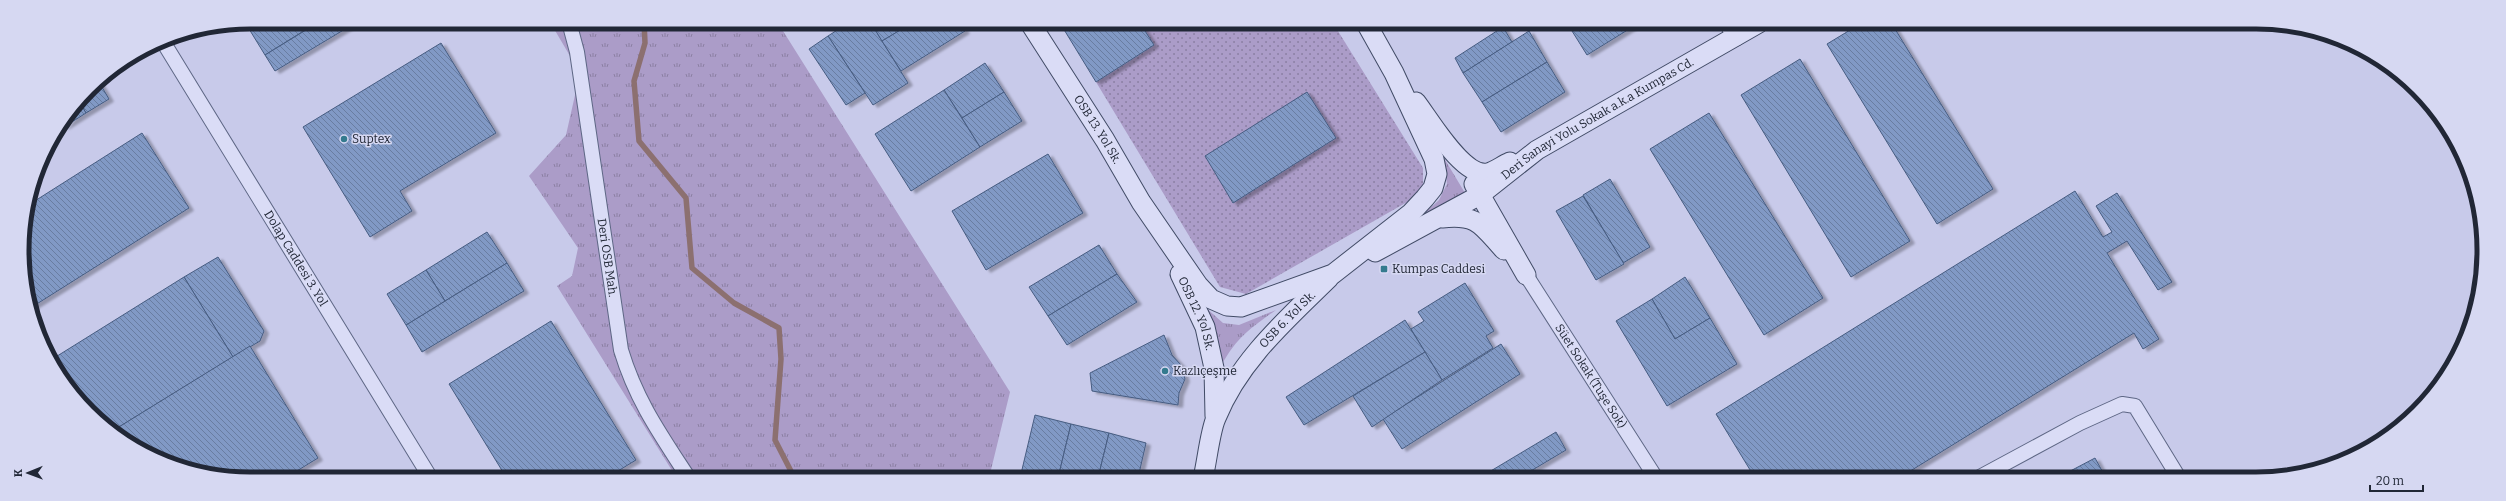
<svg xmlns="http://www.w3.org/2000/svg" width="2506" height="501" font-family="Bitter,serif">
<defs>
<pattern id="grass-tufts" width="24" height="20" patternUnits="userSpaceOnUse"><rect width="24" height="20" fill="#ab9cc8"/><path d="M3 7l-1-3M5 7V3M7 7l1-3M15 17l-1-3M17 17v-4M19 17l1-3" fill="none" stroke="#8b7fa3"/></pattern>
<pattern id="park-dots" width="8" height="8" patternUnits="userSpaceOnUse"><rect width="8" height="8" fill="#ab9cc8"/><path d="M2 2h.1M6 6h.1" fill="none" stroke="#8b7fa3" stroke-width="1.8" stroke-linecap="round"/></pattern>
<pattern id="building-back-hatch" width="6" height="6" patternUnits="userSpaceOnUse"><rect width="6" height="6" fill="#8199c5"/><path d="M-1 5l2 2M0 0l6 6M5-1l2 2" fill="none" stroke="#697da1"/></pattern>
<filter id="shadow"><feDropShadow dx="4.5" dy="2.5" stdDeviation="1" flood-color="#0004"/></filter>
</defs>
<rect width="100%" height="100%" fill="#c8caea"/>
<!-- grass -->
<g fill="url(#grass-tufts)">
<path d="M550 22 778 23 1010 392 989 478 676 477 557 286 572 276 578 248 529 176 566 135 580 73Z"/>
<path d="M1444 158 1465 193 1410 227 1439 200 1447 184Z"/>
<path d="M1205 307 1223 323 1239 325 1276 310C1248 330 1235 339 1219 370 1220 344 1215 330 1205 307Z"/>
</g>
<!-- park -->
<path fill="url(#park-dots)" d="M1140 23H1333L1423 168V193L1246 294 1220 287 1096 82 1154 45Z"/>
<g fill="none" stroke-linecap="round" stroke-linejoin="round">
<!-- stream -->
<path stroke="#8c7070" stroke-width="5.5" d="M644 22 645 43 634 81 639 141 686 198 692 268 734 303 779 328 781 359 775 440 794 477"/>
</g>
<!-- building -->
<g fill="url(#building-back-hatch)" stroke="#465c81" filter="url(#shadow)">
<path d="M250 22H307L310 27 265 55 246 24Z"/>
<path d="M307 22H319L310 27Z"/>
<path d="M319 22H357L275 71 265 55Z"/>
<path d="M848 23H871L908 83 873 105 828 36Z"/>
<path d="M871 23H912L882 41Z"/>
<path d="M912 23H960L965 31 901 71 882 41Z"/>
<path d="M1060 23H1140L1154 45 1096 82Z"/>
<path d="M1567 23H1639L1587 55Z"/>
<path d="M1860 24H1892L1993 189 1937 224 1827 44Z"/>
<path d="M1503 27 1512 42 1463 73 1455 58Z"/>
<path d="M1529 31 1547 62 1482 102 1463 73Z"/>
<path d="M828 36 865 93 846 105 809 49Z"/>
<path d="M441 43 496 133 400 191 412 211 370 237 303 127Z"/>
<path d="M1800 59 1910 241 1851 277 1741 95Z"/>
<path d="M1547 62 1565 92 1501 132 1482 102Z"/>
<path d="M985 63 1004 92 962 118 944 90Z"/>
<path d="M99 82 109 99 86 113 80 103 89 89Z"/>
<path d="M944 90 980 147 911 191 875 134Z"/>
<path d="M1004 92 1022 121 980 147 962 118Z"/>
<path d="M1307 92 1336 138 1233 203 1205 156Z"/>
<path d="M80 103 86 113 64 127Z"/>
<path d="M1709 113 1823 298 1764 335 1650 149Z"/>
<path d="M142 133 189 208 32 307 22 236 30 204Z"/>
<path d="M1048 154 1083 213 986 270 952 211Z"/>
<path d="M1610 179 1650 247 1623 263 1583 195Z"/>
<path d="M2075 191 2103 237 2112 232 2096 206 2117 193 2172 282 2158 290 2127 241 2107 253 2159 339 2143 349 2134 333 1899 478H1755L1716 414Z"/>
<path d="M1583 196 1624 264 1596 280 1556 211Z"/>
<path d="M487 232 507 263 445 301 426 270Z"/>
<path d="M1099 245 1117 274 1048 316 1029 287Z"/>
<path d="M218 257 264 331 260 341 233 357 184 277Z"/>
<path d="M507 263 524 291 422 352 406 325Z"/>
<path d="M426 270 445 301 406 325 387 294Z"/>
<path d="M1117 274 1137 302 1067 345 1048 316Z"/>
<path d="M184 277 233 357 114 430 79 401 54 358Z"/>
<path d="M1685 277 1710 318 1675 339 1652 299Z"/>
<path d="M1465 283 1494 331 1486 336 1493 348 1442 380 1411 329 1424 321 1418 312Z"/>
<path d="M1652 299 1675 339 1710 318 1737 364 1667 406 1616 321Z"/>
<path d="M1405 320 1425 352 1304 425 1286 397Z"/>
<path d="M551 321 636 460 608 477H506L449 384Z"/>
<path d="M1164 335 1172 355 1181 365 1185 379 1179 393 1178 405 1092 391 1090 373Z"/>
<path d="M1501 344 1520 374 1402 449 1383 419Z"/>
<path d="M250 346 318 458 287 477H221L136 448 114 430Z"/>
<path d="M1425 352 1442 380 1372 427 1353 396Z"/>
<path d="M1035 415 1071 424 1058 478H1020Z"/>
<path d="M1071 424 1109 433 1098 478H1058Z"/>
<path d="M1556 432 1566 450 1519 478H1479Z"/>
<path d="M1109 433 1146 443 1138 478H1098Z"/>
<path d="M2095 458 2106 478H2057Z"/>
</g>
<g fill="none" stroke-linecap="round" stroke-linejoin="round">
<defs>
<g id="minor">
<path id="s1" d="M569 22 577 52 621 350C636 400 660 434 688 477"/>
<path id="s2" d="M162 40 430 477"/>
<path id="s3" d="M1526 275 1656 478"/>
<path d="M1978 478 2080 423 2122 404 2135 406 2179 478"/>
</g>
<path id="tertiary" d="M1728 23 1736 37"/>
<g id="secondary">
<path id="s4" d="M1030 23 1105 140 1141 202 1198 285 1211 299 1227 306 1241 307 1333 274 1411 213 1425 198 1433 188 1437 174 1434 159 1394 73 1366 23"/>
<path d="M1416 102C1430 120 1463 178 1488 173 1495 171 1503 165 1510 162"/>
<path d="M1474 184 1526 275"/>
<path d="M1442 218C1478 214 1481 225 1504 250"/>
<path id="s5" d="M1375 252 1480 195 1537 150 1759 23"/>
<path id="s6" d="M1180 274 1205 327 1214 368 1215 416"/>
<path id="s7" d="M1203 478C1207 462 1210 431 1216 418 1239 361 1286 320 1329 278"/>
</g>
</defs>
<!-- minor casing -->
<use href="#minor" stroke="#5e6785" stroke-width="16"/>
<!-- tertiary casing -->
<use href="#tertiary" stroke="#5e6785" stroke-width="19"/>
<!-- secondary casing -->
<use href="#secondary" stroke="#414b66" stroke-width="21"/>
<!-- minor -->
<use href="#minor" stroke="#dadcf6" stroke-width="14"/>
<!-- tertiary -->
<use href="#tertiary" stroke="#dadcf6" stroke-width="17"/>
<!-- secondary -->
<use href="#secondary" stroke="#dadcf6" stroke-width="19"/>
</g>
<!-- markers -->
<g fill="#347a8e" stroke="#d6d8f2" stroke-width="1.5">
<circle cx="344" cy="139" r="4"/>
<rect x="1380" y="265" width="8" height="8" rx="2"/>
<circle cx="1165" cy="371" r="4"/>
</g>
<g text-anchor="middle" stroke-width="3" stroke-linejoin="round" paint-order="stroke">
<!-- street labels -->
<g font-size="12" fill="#212736" stroke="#d6d8f2">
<text dy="4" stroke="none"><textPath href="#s5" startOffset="260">Deri Sanayi Yolu Sokak a.k.a Kumpas Cd.</textPath></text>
<text dy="4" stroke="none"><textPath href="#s4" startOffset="126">OSB 13. Yol Sk.</textPath></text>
<text dy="4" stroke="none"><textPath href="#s1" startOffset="239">Deri OSB Mah.</textPath></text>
<text dy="4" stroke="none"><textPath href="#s2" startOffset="256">Dolap Caddesi 3. Yol</textPath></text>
<text dy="4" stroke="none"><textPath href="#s6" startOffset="43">OSB 12. Yol Sk.</textPath></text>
<text dy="4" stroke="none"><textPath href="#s7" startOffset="184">OSB 6. Yol Sk.</textPath></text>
<text dy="4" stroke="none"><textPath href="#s3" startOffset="120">Süet Sokak (Tuşe Sok)</textPath></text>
</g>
<!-- poi labels -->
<g font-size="12" fill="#212736" stroke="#d6d8f2" text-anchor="start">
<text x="352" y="143">Suptex</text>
<text x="1392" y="273">Kumpas Caddesi</text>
<text x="1173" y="375">Kazlıçeşme</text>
</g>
</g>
<!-- crop -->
<path d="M0 0H2506V501H0ZM250 29H2256A221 221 0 0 1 2477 250V251A221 221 0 0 1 2256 472H250A221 221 0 0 1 29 251V250A221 221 0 0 1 250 29Z" fill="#d6d8f2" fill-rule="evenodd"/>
<path fill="none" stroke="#212736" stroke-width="5" d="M250 29H2256A221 221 0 0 1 2477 250V251A221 221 0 0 1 2256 472H250A221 221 0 0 1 29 251V250A221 221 0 0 1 250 29Z"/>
<!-- north arrow -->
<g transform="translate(28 473) rotate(269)" stroke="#d6d8f2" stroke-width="3" paint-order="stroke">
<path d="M0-3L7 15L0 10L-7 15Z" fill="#212736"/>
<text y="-6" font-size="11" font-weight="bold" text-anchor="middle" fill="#212736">K</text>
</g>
<!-- scale -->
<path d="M2370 485v6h53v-6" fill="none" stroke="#212736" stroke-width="2"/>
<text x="2376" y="485" font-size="12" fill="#212736" stroke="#d6d8f2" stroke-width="3" paint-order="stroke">20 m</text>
</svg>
